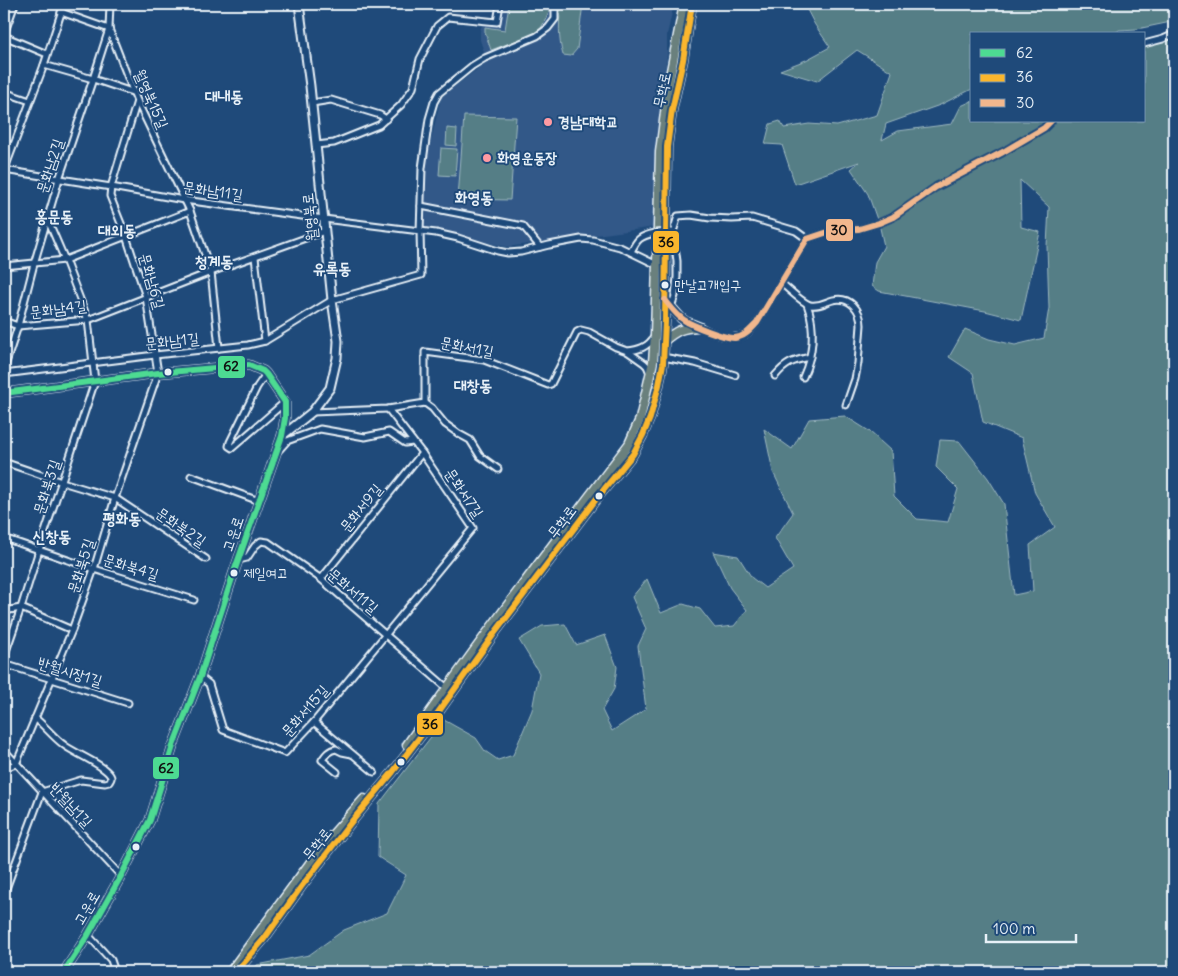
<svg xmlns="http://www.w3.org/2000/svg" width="1178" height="976" font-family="Delius,'Poor Story',sans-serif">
<rect width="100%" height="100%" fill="#1f4a7a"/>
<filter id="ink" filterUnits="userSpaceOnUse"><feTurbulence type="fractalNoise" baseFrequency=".02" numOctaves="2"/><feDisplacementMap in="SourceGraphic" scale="10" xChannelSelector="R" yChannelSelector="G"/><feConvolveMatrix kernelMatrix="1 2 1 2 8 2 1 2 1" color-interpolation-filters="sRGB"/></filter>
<g filter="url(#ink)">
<!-- built -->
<path fill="#305888" d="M503 4H674L667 35V56L658 146 656 227 507 247 424 229V171L441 97 484 64 485 55 480 40V31L482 24 500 25Z"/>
<!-- green -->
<g fill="#547e86" stroke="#9eb8bf">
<path d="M509 4H551V9L539 32 491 50 485 32V27L505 30Z"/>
<path d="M561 4H583L577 49 571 56 563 55C558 39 559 20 561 4Z"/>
<path d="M804 4H1174V20L1171 22 1137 29 1119 30 1114 34H972V89L940 105 886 124 882 140 898 131 952 124 961 106 972 101V121H1144V42L1150 41 1174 33V972H252L257 965 309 955 344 930 387 913 406 875 378 857 379 804 444 720 476 738 485 751 498 760 513 755 532 710 539 673 519 640 542 626 565 624 576 645 605 635 617 667 614 689 602 710 612 731 646 709 638 646 646 629 632 597 647 579 661 613 683 604 700 609 715 628 734 626 747 610 730 588 713 552 738 556 752 578 765 588 793 569 775 538 793 513 773 472 764 429 792 449 809 419 845 416 869 431 891 451 894 496 917 519 948 522 958 489 936 467 940 440 959 441 988 478 1004 504 1014 595 1033 591 1030 545 1055 527 1035 493 1022 438 983 422 973 373 949 357 965 329 989 339 1015 345 1044 338 1049 308 1047 246 1049 207 1020 180 1021 227 1040 232 1021 320 985 311 879 291 872 286 875 262 884 246 880 228 868 194 851 169 859 162 795 184 782 145 765 144 770 124 780 121 784 128 809 124 837 126 877 115 892 72 857 50 817 81 780 70 806 60 830 47 815 25Z"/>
<path d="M464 116 516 117 510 200 458 199Z"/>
<path d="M447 128 457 129 456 146 446 145Z"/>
<path d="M441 148 457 149 455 176 439 175Z"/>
</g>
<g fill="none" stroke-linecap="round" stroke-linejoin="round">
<defs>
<g id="street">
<path d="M110 4 109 29 137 101 190 211 211 272 219 348"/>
<path d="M4 34 15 4"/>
<path d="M4 36 47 54"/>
<path d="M1144 44 1163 39 1174 34"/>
<path d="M44 65 93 79 132 92"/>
<path d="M4 92 30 101"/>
<path d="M312 103 331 100 380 115 386 119"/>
<path d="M4 143 13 146"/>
<path d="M316 145 334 143 379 125 401 105 413 88 420 59 437 26 448 17 497 22 500 4"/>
<path d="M4 170 111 187 184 200 324 219 436 233 458 238 498 251 508 253 521 252 549 245 581 239 593 240 620 247 657 265"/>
<path d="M4 171 44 65 64 4"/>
<path d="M421 206 523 226 540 247"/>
<path d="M631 252C637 239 640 236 655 233"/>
<path d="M255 257 265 341"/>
<path d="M4 266 65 260 190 211"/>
<path d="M781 283C789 289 801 302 810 305 819 307 825 302 833 300 850 296 861 310 861 325L858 363 855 379 846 405"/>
<path d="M671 307 675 296 677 277V261L673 232 678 216 691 215 710 218 732 219 752 218 796 231 807 239"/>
<path d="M4 321 18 326 88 320 211 272 325 231"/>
<path d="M700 327C714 333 730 343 746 334 750 331 754 326 757 323L807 239 834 230 859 229 879 223 893 217 936 187 1003 152 1044 128 1051 121"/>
<path d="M627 351C639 350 648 347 654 337"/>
<path d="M663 357 695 363 735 375"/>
<path d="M4 369 18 326 34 264 59 179 93 79 109 29 61 12"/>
<path d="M4 374 155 355 248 345 265 341 332 300 421 275 420 231 422 168 429 119 434 102 439 93 472 66 485 58 537 36 548 28 555 19V4"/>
<path d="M266 374 257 387 230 442 229 446 232 448 285 402"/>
<path d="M775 376C787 362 793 361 810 357"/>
<path d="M803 377C813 355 816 328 807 304"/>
<path d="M425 403V352L484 360 548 385 551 384 577 332 581 330 589 332 616 347 627 351 644 363 647 366 650 373"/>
<path d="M425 403 432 408 445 424 459 434 470 440 480 456 498 469"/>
<path d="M312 412 388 409 425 403"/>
<path d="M278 451 287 441 320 429 365 437 389 432 405 443 413 442"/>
<path d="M4 462 62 482 115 498 206 559"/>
<path d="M191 476 259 501"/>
<path d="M4 538 94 569 194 600"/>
<path d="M239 560 247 558 255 546 261 541 268 542 321 579 447 688"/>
<path d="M321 579 422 453"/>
<path d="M4 611 21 608 72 630"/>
<path d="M4 657 21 608 39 550 95 381 88 320 65 260 47 218"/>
<path d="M4 664 128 703"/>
<path d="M200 677 209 684 223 730 285 753 314 722 473 528 422 453 388 409"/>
<path d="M314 722 374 772"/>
<path d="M4 750 121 876"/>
<path d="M4 768 16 764 72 630 94 569 115 498 158 373 146 297 126 236 110 196 111 187 137 101"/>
<path d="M337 772 322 760C326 754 329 750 336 749L342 752 352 754"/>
<path d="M4 894 42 792 81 780 105 783 109 782C111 779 112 778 110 775 103 764 74 753 64 745 53 737 45 726 35 718"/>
<path d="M88 935 111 960 115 972"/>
</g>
<g id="secondary">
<path d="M4 393 158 373 249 365 263 371 266 374 285 402V418L282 436 235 569 200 677 173 746 150 820 121 876 88 935 64 972"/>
<path d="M282 436 312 412 330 388 337 358 338 341 332 300 310 86 299 4"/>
</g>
<g id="primary">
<path d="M665 300 681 318 685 321 700 327"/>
<path d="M664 341C677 330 682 328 698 327"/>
<path d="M407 745C478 643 553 544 629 444L640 419 653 362 655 335 660 152 669 81 684 4"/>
<path d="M230 972 321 848 364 799"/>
<path d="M236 972 264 939 301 887 352 821 393 772 432 721 494 634 597 498 633 454 643 435 650 418 659 385 663 364 665 322 667 147 672 110 683 60 692 4"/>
</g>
</defs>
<!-- street casing -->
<use href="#street" stroke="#e8f1f8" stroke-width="9"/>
<!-- secondary casing -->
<use href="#secondary" stroke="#e8f1f8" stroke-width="11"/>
<!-- primary casing -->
<use href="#primary" stroke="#e8f1f8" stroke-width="11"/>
<!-- street -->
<use href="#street" stroke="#1f4a7a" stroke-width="5"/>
<!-- secondary -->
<use href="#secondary" stroke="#1f4a7a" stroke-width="7"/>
<!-- primary -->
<use href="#primary" stroke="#6a807d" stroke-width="8"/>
<defs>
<path id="street-bridge" d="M655 233 673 232"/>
</defs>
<!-- street-bridge casing -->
<use href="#street-bridge" stroke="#e8f1f8" stroke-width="9" stroke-linecap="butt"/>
<!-- street-bridge -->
<use href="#street-bridge" stroke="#1f4a7a" stroke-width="5"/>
<defs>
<path id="bus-1" d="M4 393 158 373 249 365 263 371 266 374 285 402V418L282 436 235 569 200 677 173 746 150 820 121 876 88 935 64 972"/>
<path id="bus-2" d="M236 972 264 939 301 887 352 821 393 772 432 721 494 634 597 498 633 454 643 435 650 418 659 385 663 364 665 322 667 147 672 110 683 60 692 4"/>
<path id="bus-3" d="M665 300C671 307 676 315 684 320 691 325 726 339 735 338 745 337 751 329 757 323L807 239 834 230 859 229 879 223 893 217 936 187 1003 152 1044 128 1051 121"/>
</defs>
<!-- bus-1 casing -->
<use href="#bus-1" stroke="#1f4a7a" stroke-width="10"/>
<!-- bus-2 casing -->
<use href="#bus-2" stroke="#1f4a7a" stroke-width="10"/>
<!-- bus-3 casing -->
<use href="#bus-3" stroke="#1f4a7a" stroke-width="10"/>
<!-- bus-1 -->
<use href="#bus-1" stroke="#4ddb92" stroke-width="6"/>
<!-- bus-2 -->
<use href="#bus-2" stroke="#fab62d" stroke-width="6"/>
<!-- bus-3 -->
<use href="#bus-3" stroke="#f1b78d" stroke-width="6"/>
</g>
</g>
<!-- markers -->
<g fill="#ff9aa2" stroke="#1f4a7a" stroke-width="2">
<circle cx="548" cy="122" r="5"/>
<circle cx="487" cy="158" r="5"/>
</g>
<g fill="#e8f1f8" stroke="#1f4a7a" stroke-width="2">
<circle cx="665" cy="285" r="4.5"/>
<circle cx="168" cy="372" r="4.5"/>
<circle cx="599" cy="496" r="4.5"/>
<circle cx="234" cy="573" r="4.5"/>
<circle cx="401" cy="762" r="4.5"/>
<circle cx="136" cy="847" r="4.5"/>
</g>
<g text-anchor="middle" stroke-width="4" stroke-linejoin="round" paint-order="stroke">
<!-- bus labels -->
<g font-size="14" fill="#e8f1f8" stroke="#1f4a7a" text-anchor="start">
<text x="674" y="290">만날고개입구</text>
<text x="243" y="578">제일여고</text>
</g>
<!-- street labels -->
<g font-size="15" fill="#e8f1f8" stroke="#1f4a7a">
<text transform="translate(662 90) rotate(-78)" y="5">무학로</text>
<text transform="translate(151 99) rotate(66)" y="5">월영북15길</text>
<text transform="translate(50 166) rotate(-72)" y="5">문화남2길</text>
<text transform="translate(213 191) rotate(8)" y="5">문화남11길</text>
<text transform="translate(310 217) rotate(-96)" y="5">월영북로</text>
<text transform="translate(152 281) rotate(74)" y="5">문화남6길</text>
<text transform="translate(58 309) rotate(-7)" y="5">문화남4길</text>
<text transform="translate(172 341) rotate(-6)" y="5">문화남1길</text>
<text transform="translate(467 347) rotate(11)" y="5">문화서1길</text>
<text transform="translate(47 487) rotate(-72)" y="5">문화북3길</text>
<text transform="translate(464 493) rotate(56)" y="5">문화서7길</text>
<text transform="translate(361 508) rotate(-51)" y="5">문화서9길</text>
<text transform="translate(562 522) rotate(-53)" y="5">무학로</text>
<text transform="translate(181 527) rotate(34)" y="5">문화북2길</text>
<text transform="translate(233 534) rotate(-71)" y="5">고운로</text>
<text transform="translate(81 566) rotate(-72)" y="5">문화북5길</text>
<text transform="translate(131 567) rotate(17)" y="5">문화북4길</text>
<text transform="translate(353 591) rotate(40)" y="5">문화서11길</text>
<text transform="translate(70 672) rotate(17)" y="5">반월시장1길</text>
<text transform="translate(305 711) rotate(-49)" y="5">문화서15길</text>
<text transform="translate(71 805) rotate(47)" y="5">반월남1길</text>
<text transform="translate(317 844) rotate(-52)" y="5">무학로</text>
<text transform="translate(87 908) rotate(-60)" y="5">고운로</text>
</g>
<!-- poi labels -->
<g font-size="15" font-weight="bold" fill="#e8f1f8" stroke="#1f4a7a" text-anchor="start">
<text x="558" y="127">경남대학교</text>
<text x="497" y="163">화영운동장</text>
</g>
<!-- neighbourhood labels -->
<g font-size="16" font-weight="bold" fill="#e8f1f8" stroke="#1f4a7a">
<text x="224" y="102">대내동</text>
<text x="474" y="203">화영동</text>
<text x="54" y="222">홍문동</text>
<text x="117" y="236">대외동</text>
<text x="214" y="267">청계동</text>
<text x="332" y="274">유록동</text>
<text x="473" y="391">대창동</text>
<text x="122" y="524">평화동</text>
<text x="52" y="542">신창동</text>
</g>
</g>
<g stroke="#1f4a7a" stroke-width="2">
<rect x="825" y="218" width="29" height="24" rx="5" fill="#f1b78d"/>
<rect x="652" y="230" width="28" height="24" rx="5" fill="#fab62d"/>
<rect x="217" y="355" width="29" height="24" rx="5" fill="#4ddb92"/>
<rect x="416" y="712" width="28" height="24" rx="5" fill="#fab62d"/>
<rect x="152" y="756" width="28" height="24" rx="5" fill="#4ddb92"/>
</g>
<g font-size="14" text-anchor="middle" font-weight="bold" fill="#111">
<text x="839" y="235">30</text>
<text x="666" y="247">36</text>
<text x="231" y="371">62</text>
<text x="430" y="729">36</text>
<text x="166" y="773">62</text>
</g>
<!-- margin -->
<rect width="1178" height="976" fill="none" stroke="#1f4a7a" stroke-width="20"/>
<rect x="10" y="10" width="1158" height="956" fill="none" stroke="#e8f1f8" stroke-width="2" filter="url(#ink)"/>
<!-- legend -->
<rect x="970" y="32" width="175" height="90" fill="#1f4a7a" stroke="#6f8dac"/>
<rect x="980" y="49" width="25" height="8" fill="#4ddb92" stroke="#6f8dac"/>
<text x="1016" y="58" font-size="15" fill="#e8f1f8">62</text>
<rect x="980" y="74" width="25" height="8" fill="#fab62d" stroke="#6f8dac"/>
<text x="1016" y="82" font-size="15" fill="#e8f1f8">36</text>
<rect x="980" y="99" width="25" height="8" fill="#f1b78d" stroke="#6f8dac"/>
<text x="1016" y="108" font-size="15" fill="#e8f1f8">30</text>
<!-- scale -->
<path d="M986 934v8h90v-8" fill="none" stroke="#e8f1f8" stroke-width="2.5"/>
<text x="993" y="934" font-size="15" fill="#e8f1f8" stroke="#1f4a7a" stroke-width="4" paint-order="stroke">100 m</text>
</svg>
